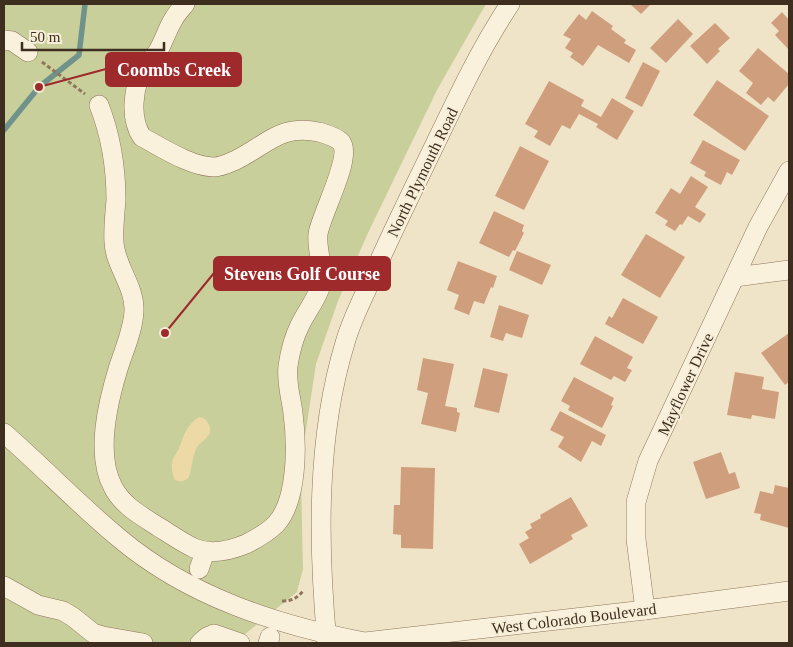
<svg xmlns="http://www.w3.org/2000/svg" width="793" height="647" font-family="'Times New Roman',serif">
<rect width="100%" height="100%" fill="#f0e4c8"/>
<!-- green -->
<path fill="#c9cf9b" d="M4 4H486L437 90 368 233 338 301 316 364 304 443 301 479 303 569 297 592 234 643H4Z"/>
<!-- sand -->
<path fill="#ecd9a5" d="M199 417C204 418 206 419 208 423 216 437 200 440 196 449 192 458 192 468 189 477 184 482 181 482 175 480 172 474 170 463 174 457 176 453 179 450 180 446 184 434 187 425 199 417Z"/>
<g fill="none" stroke-linecap="round" stroke-linejoin="round">
<!-- stream -->
<path stroke="#6f938a" stroke-width="5.5" d="M4 130 39 87 79 55 85 4"/>
</g>
<!-- building -->
<g fill="#cf9f7d">
<path d="M630 4H651L641 14Z"/>
<path d="M592 11 613 26 611 29 626 40 624 43 636 50 629 63 598 45 583 66 570 57 573 53 565 48 571 39 563 35 579 14 586 20Z"/>
<path d="M782 12 789 20V50L775 35 779 31 771 23Z"/>
<path d="M678 19 693 34 666 63 650 48Z"/>
<path d="M715 23 730 38 718 49 720 51 707 64 690 46Z"/>
<path d="M758 48 789 74V84L774 102 768 97 761 105 746 93 753 83 739 71Z"/>
<path d="M643 62 660 71 642 107 625 98Z"/>
<path d="M717 80 769 116 745 151 693 115Z"/>
<path d="M549 81 584 100 581 106 601 117 612 98 634 111 617 140 596 127 598 124 579 114 570 129 562 125 550 146 534 137 538 131 525 124Z"/>
<path d="M703 140 740 160 732 175 727 172 721 185 704 176 706 172 690 163Z"/>
<path d="M520 146 549 161 524 210 495 196Z"/>
<path d="M691 176 708 187 695 207 706 214 700 223 688 216 682 225 680 224 675 231 665 225 668 221 655 213 671 188 680 194Z"/>
<path d="M494 211 524 225 522 231 524 233 515 251 513 250 509 257 479 243Z"/>
<path d="M646 234 685 257 660 298 621 275Z"/>
<path d="M517 251 551 265 542 285 509 270Z"/>
<path d="M458 261 497 276 493 288 491 287 484 304 474 301 469 315 454 309 459 295 447 290Z"/>
<path d="M623 298 658 317 643 344 605 324 609 316 612 318Z"/>
<path d="M499 305 529 315 522 338 506 333 503 341 490 337Z"/>
<path d="M789 333V382L785 385 761 353Z"/>
<path d="M595 336 633 357 627 368 632 370 625 382 614 376 611 380 580 364Z"/>
<path d="M423 358 454 364 445 406 457 408V412L460 413 456 432 421 424 428 393 417 390Z"/>
<path d="M483 368 508 374 499 413 474 407Z"/>
<path d="M735 372 764 377 762 389 779 392 775 419 752 415 751 419 727 415Z"/>
<path d="M574 377 614 398 611 405 613 406 602 428 568 410 570 406 561 401Z"/>
<path d="M560 411 606 435 601 446 592 441 581 462 558 447 564 437 550 430Z"/>
<path d="M721 452 729 474 735 472 740 488 706 499 693 462Z"/>
<path d="M401 467 435 468 433 549 401 548V535L393 534 394 505H400Z"/>
<path d="M775 485 789 488V528L760 520 761 514 754 513 760 491 773 494Z"/>
<path d="M571 497 588 526 571 535 573 539 530 564 519 544 529 538 525 532 532 528 530 524 541 518 540 515Z"/>
</g>
<g fill="none" stroke-linecap="round" stroke-linejoin="round">
<defs>
<g id="minor">
<path d="M4 40 12 41 28 52"/>
<path d="M99 105C111 136 116 167 116 200 115 213 113 228 114 242 115 266 135 286 134 311 133 331 124 350 118 369 108 402 95 454 113 487 122 505 140 515 157 526 169 533 181 542 194 548 210 555 229 551 246 544 256 539 268 532 276 524 298 500 297 444 293 413 291 397 286 382 288 366 290 352 294 337 300 325 306 313 315 301 320 288 326 271 316 251 318 234 321 214 353 157 341 142 336 137 326 134 319 132 280 124 268 144 236 160 229 163 222 167 214 167 191 167 161 147 142 137 129 118 133 85 145 66 149 61 154 57 158 51 164 41 167 30 173 20 176 14 181 9 185 4"/>
<path d="M735 277 789 270"/>
<path d="M4 433C43 467 79 505 119 538 189 597 277 625 365 642L645 610 789 591"/>
<path d="M199 569 205 552"/>
<path d="M4 586 38 605 63 611 73 617 93 633 103 636 143 643"/>
<path d="M645 610 636 539V502L648 461 758 227 789 171"/>
<path d="M200 643 207 637 214 634 240 643"/>
<path d="M268 643 270 637"/>
<path d="M327 643C318 545 316 438 345 343 350 325 358 308 366 291 384 249 404 208 424 167 451 112 476 55 510 4"/>
</g>
</defs>
<!-- minor casing -->
<use href="#minor" stroke="#8d765c" stroke-width="20"/>
<!-- path -->
<g stroke="#8d765c" stroke-width="3" stroke-dasharray="4 2.5" stroke-linecap="butt">
<path d="M42 62 85 94"/>
<path d="M282 601C293 601 297 598 304 590"/>
</g>
<!-- minor -->
<use href="#minor" stroke="#faf1dc" stroke-width="19"/>
</g>
<g text-anchor="middle" stroke-width="4" stroke-linejoin="round" paint-order="stroke">
<!-- street labels -->
<g font-size="16" fill="#3d2e20" stroke="#f7eed8">
<text transform="translate(422 172) rotate(-64)" y="6">North Plymouth Road</text>
<text transform="translate(685 384) rotate(-65)" y="6">Mayflower Drive</text>
<text transform="translate(574 618) rotate(-7)" y="6">West Colorado Boulevard</text>
</g>
</g>
<!-- callouts -->
<path fill="none" stroke="#9e2a2b" stroke-width="2" d="M39 87L106 69M165 333L214 273"/>
<g fill="#9e2a2b" stroke="#f7eed8" stroke-width="2">
<circle cx="39" cy="87" r="5"/>
<circle cx="165" cy="333" r="5"/>
</g>
<g fill="#9e2a2b" stroke="#9e2a2b" stroke-width="2">
<rect x="106" y="53" width="135" height="33" rx="5"/>
<rect x="214" y="257" width="176" height="33" rx="5"/>
</g>
<g font-size="18" text-anchor="middle" font-weight="bold" fill="#fff">
<text x="174" y="76">Coombs Creek</text>
<text x="302" y="280">Stevens Golf Course</text>
</g>
<!-- border -->
<rect width="793" height="647" fill="none" stroke="#3d2e20" stroke-width="10"/>
<!-- scale -->
<path d="M22 42v8h142v-8" fill="none" stroke="#3d2e20" stroke-width="2.5"/>
<text x="30" y="42" font-size="15" fill="#3d2e20" stroke="#f7eed8" stroke-width="4" paint-order="stroke">50 m</text>
</svg>
